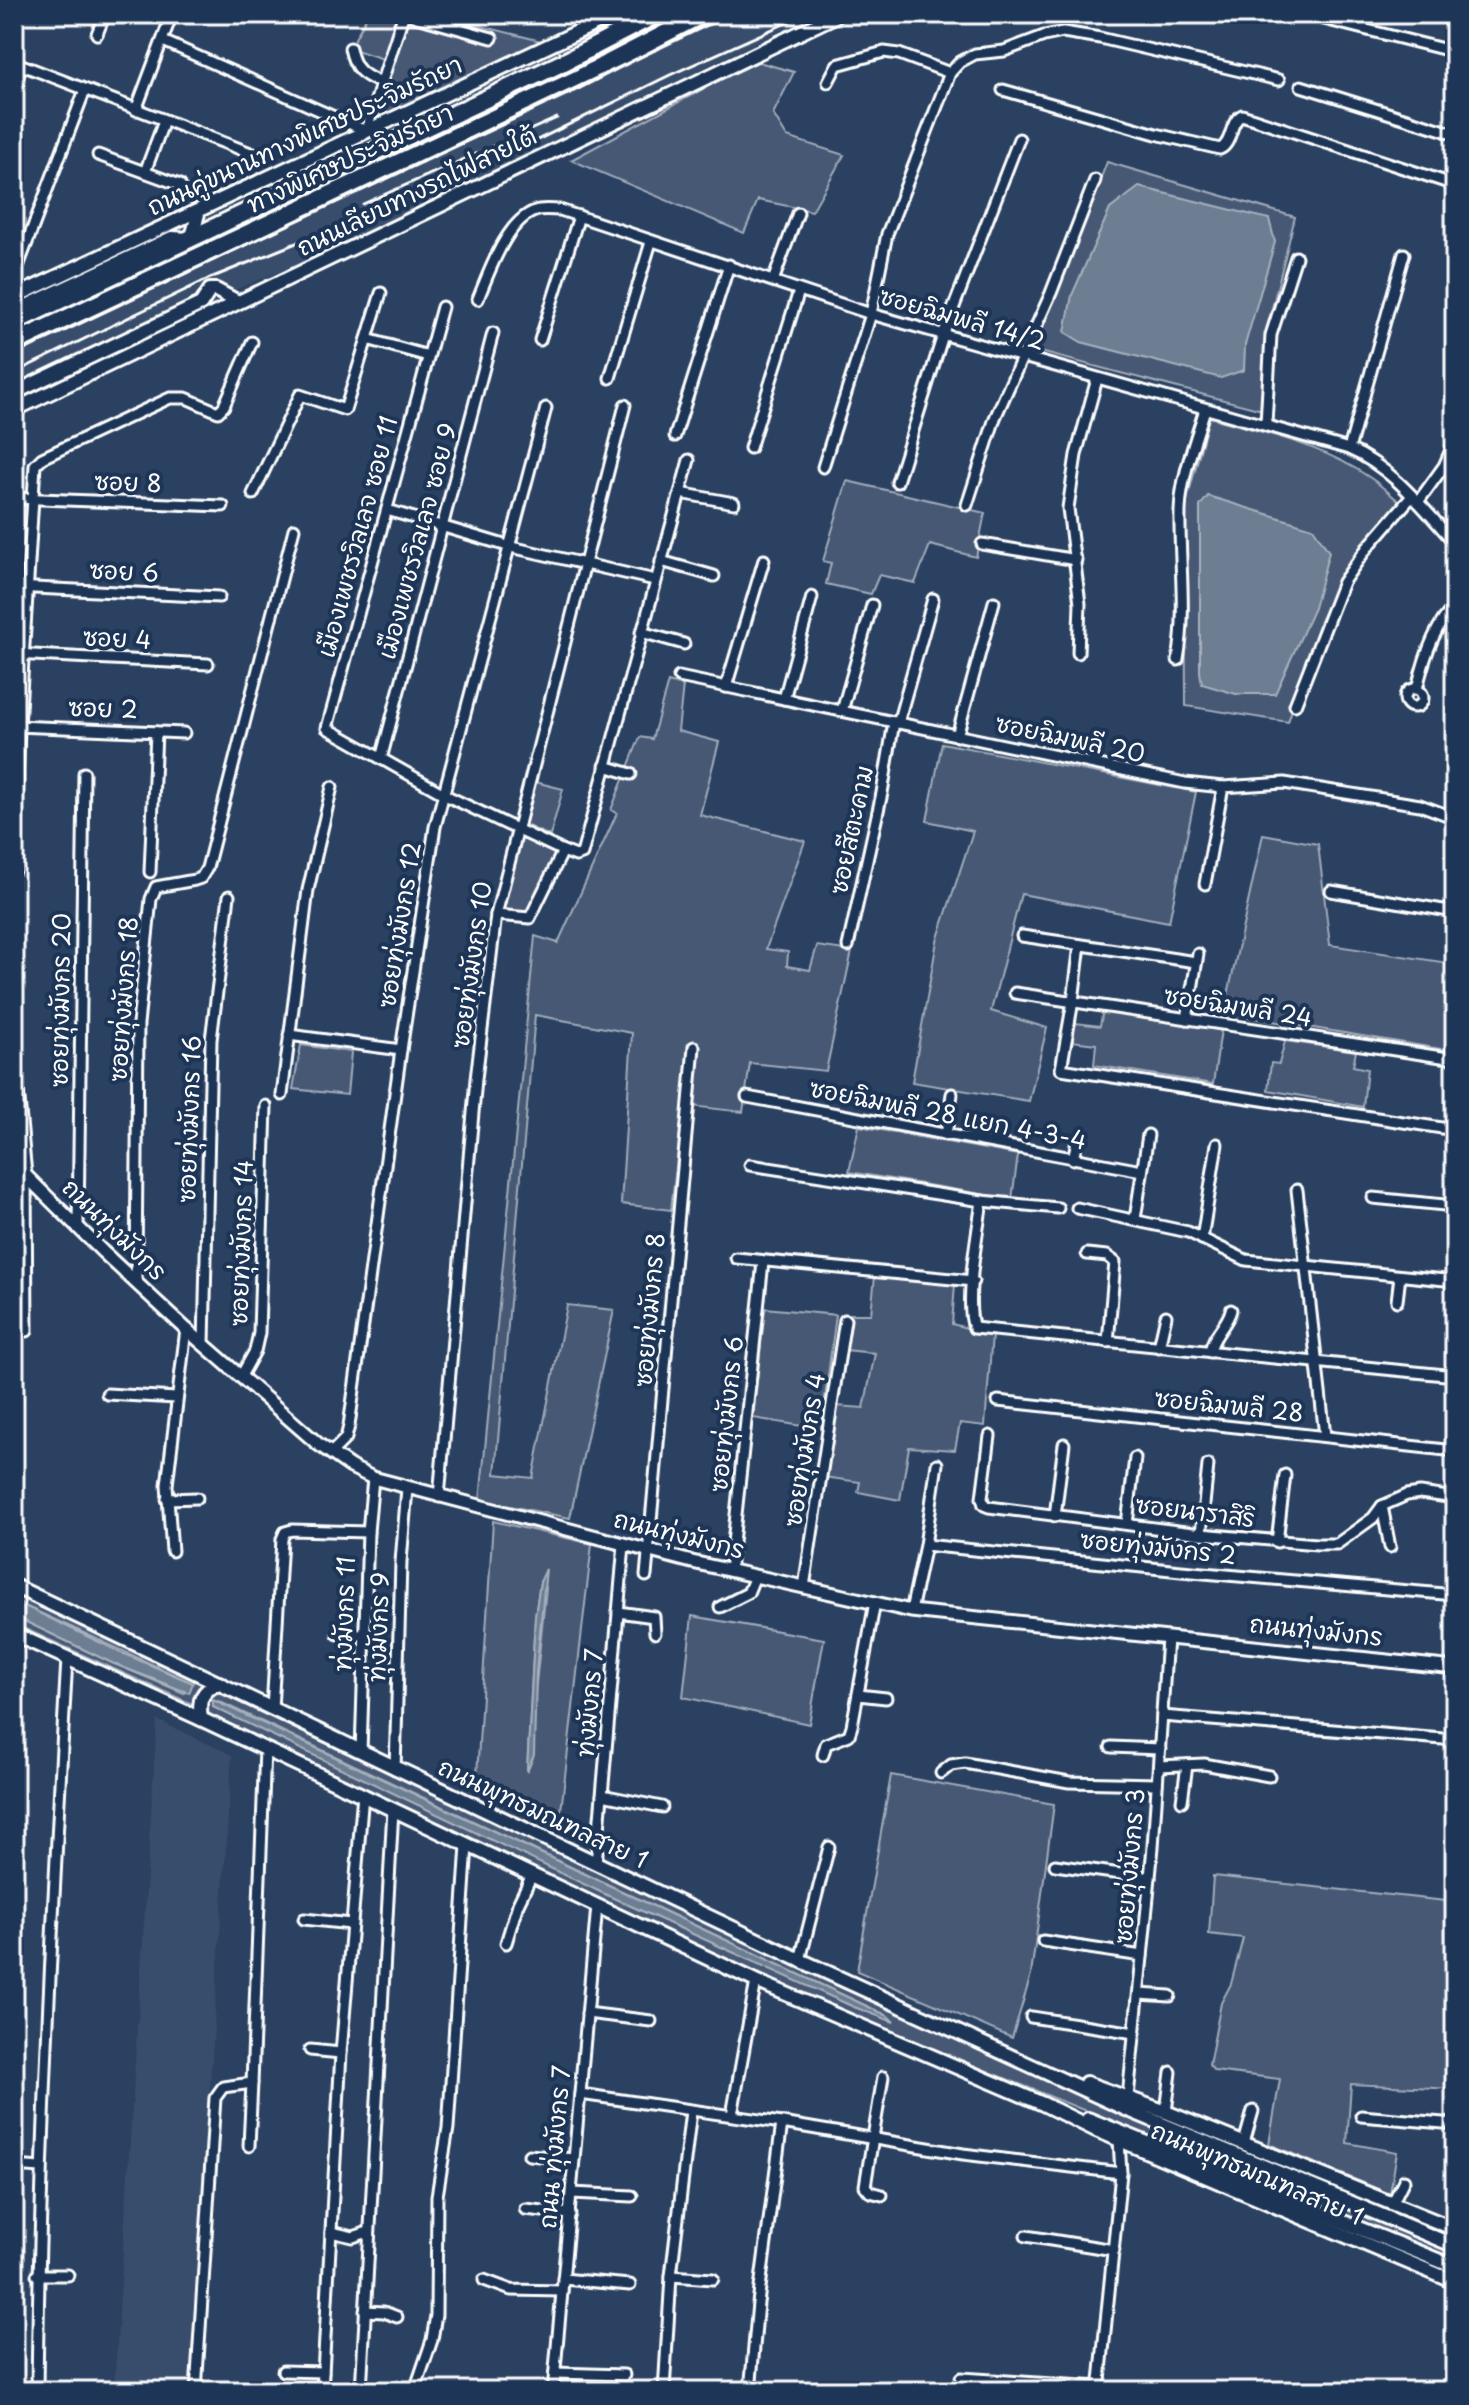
<svg xmlns="http://www.w3.org/2000/svg" width="1469" height="2405" font-family="'Playpen Sans','Playpen Sans Thai',sans-serif">
<rect width="100%" height="100%" fill="#2a4161"/>
<filter id="ink" filterUnits="userSpaceOnUse"><feTurbulence type="fractalNoise" baseFrequency=".0125" numOctaves="2"/><feDisplacementMap in="SourceGraphic" scale="16" xChannelSelector="R" yChannelSelector="G"/><feConvolveMatrix kernelMatrix="1 2 1 2 8 2 1 2 1" color-interpolation-filters="sRGB"/></filter>
<g filter="url(#ink)">
<!-- built -->
<g fill="#394e6c">
<path d="M685 14H815L312 258 232 291 218 281 206 283 188 300 14 384V338Z"/>
<path d="M157 1720 232 1755 205 2162 193 2391H114Z"/>
</g>
<!-- green -->
<g fill="#465975" stroke="#a2acba" stroke-width="2" fill-rule="evenodd">
<path d="M368 14H434L541 41 381 117 377 110 392 62 350 48Z"/>
<path d="M755 61 794 72 773 114 787 137 844 155 812 211 758 200 744 233 571 160Z"/>
<path d="M1107 162 1295 217 1266 332 1262 410 1029 349 1061 281Z"/>
<path d="M1209 417C1264 433 1324 445 1372 479 1382 486 1391 495 1401 503L1330 600 1320 621 1288 722 1186 706 1185 508Z"/>
<path d="M847 481 985 513 976 557 930 545 915 583 879 575 871 594 826 584 831 563 823 561Z"/>
<path d="M668 682 683 686 678 731 719 742 700 815 805 841 766 949 788 952 787 966 810 970 817 946 852 951 826 1071 750 1063 743 1112 683 1105 671 1210 621 1204 632 1033 535 1015 495 1474 533 1478 567 1305 614 1310 570 1518 480 1500 535 936 558 943 617 813 611 810 640 737 652 739Z"/>
<path d="M942 743 1196 792 1169 922 1021 894 991 1011 1047 1028 1029 1101 912 1082 937 941 973 831 927 821Z"/>
<path d="M535 782 563 789 550 836 523 824Z"/>
<path d="M523 834 558 852 531 912 525 914 503 909 519 842Z"/>
<path d="M1263 834 1318 844 1330 945 1455 964V1005L1447 1050 1224 1013Z"/>
<path d="M1103 1010 1221 1030 1213 1084 1094 1065 1096 1044 1071 1041 1076 1023 1100 1026Z"/>
<path d="M1285 1041 1356 1051 1353 1066 1367 1069 1363 1107 1268 1090 1271 1063 1279 1064Z"/>
<path d="M301 1045 351 1052 347 1095 293 1089Z"/>
<path d="M859 1126 1018 1155 1012 1199 849 1172Z"/>
<path d="M875 1276 955 1284 952 1324 992 1335 985 1426 960 1423 955 1450 909 1447 900 1500 858 1492 860 1482 823 1477 836 1406 864 1408 875 1353 845 1350 849 1314H871Z"/>
<path d="M765 1308 836 1315 821 1429 753 1418Z"/>
<path d="M493 1521 592 1544 559 1828 476 1791ZM540 1582 546 1588 527 1770 535 1616Z"/>
<path d="M14 1593 206 1682 199 1687 194 1705 14 1624V1616L112 1663 184 1693 193 1683 14 1601Z"/>
<path d="M692 1616 824 1639 809 1724 683 1697Z"/>
<path d="M217 1692 908 2017 1193 2143 1381 2209 1455 2239V2273L1363 2234 1260 2182 823 2004 207 1713V1706L213 1694ZM218 1701 888 2016 854 2007 609 1896 213 1707Z"/>
<path d="M891 1775 1054 1804 1031 1975 1012 2038 857 1971Z"/>
<path d="M1213 1876 1455 1902V2089L1351 2084 1347 2143 1397 2152 1390 2194 1269 2144 1280 2079 1214 2071 1209 2065 1221 2003 1231 1984 1243 1938 1209 1934Z"/>
</g>
<!-- water -->
<g fill="#6d7d92" stroke="#a7b1be" stroke-width="2">
<path d="M1139 187 1269 219 1275 242 1245 345 1244 370 1221 378 1081 342 1065 332 1072 295 1110 209Z"/>
<path d="M1208 496 1313 528 1329 552 1314 608 1275 694H1236L1202 684 1200 672V506Z"/>
<path d="M546 1569 536 1673 534 1755 527 1772 535 1616 540 1582Z"/>
<path d="M14 1601 122 1653 193 1683 189 1693 112 1663 14 1616Z"/>
<path d="M213 1700 888 2016 894 2022 854 2007 609 1896 213 1707Z"/>
</g>
<g fill="none" stroke-linecap="round" stroke-linejoin="round">
<defs>
<g id="minor">
<path d="M1304 14 1455 52"/>
<path d="M97 34 105 14"/>
<path d="M163 41 366 131 403 16 409 15 492 38"/>
<path d="M350 48C354 69 362 75 381 83"/>
<path d="M14 62 261 157"/>
<path d="M828 82 837 65 884 52 899 54 950 73"/>
<path d="M14 85 22 66"/>
<path d="M1301 86 1455 134"/>
<path d="M1003 90 1156 134 1220 149C1233 143 1229 122 1242 115L1455 185"/>
<path d="M136 110 172 14"/>
<path d="M98 155 180 185"/>
<path d="M145 172 164 121"/>
<path d="M14 277 85 90"/>
<path d="M773 281 798 213"/>
<path d="M478 299C489 273 506 221 535 211 542 208 553 210 560 210L871 314 1349 449C1393 468 1423 508 1455 543"/>
<path d="M442 307 327 728 449 797 563 851 576 856 582 854 689 460"/>
<path d="M367 339 428 356"/>
<path d="M540 340 579 216"/>
<path d="M610 378 651 242"/>
<path d="M1266 424 1271 335 1296 257"/>
<path d="M675 436 729 265"/>
<path d="M750 448 799 291"/>
<path d="M1349 449 1404 254"/>
<path d="M823 467 871 314 887 234 950 73 960 62 975 54 1004 51 1044 36 1063 32 1100 38 1279 80"/>
<path d="M897 482 943 335 1019 139"/>
<path d="M680 493 734 503"/>
<path d="M253 494 300 395 345 410 381 293"/>
<path d="M14 498 223 506"/>
<path d="M1418 502 1444 466 1455 441"/>
<path d="M967 505 995 418 1051 293 1095 180"/>
<path d="M387 510 511 547 655 580"/>
<path d="M982 544 1076 560"/>
<path d="M661 561 714 576"/>
<path d="M14 587 219 597"/>
<path d="M641 632 684 644"/>
<path d="M1078 653 1080 604 1068 508 1076 455 1097 379"/>
<path d="M14 654 208 664"/>
<path d="M1178 660C1187 610 1179 561 1180 511 1181 477 1195 442 1205 409"/>
<path d="M679 677 1185 783 1223 787 1284 783 1420 805 1455 818"/>
<path d="M726 687 764 560"/>
<circle cx="1414" cy="698" r="9"/>
<path d="M1417 689C1423 662 1434 625 1455 606"/>
<path d="M784 699 812 597"/>
<path d="M1295 705 1343 582 1367 548 1412 496"/>
<path d="M842 711 872 605"/>
<path d="M898 723 933 599"/>
<path d="M16 726 184 733"/>
<path d="M957 736 994 602"/>
<path d="M381 759 493 333"/>
<path d="M605 766 631 774"/>
<path d="M14 871 19 726 35 465 42 458 170 398H186L218 412 224 406 252 342"/>
<path d="M150 872 156 732"/>
<path d="M1205 884 1223 787"/>
<path d="M1331 891 1455 912"/>
<path d="M496 915 530 918 563 851"/>
<path d="M1022 936 1196 962"/>
<path d="M1080 945 1073 1001 1061 1069 1455 1130"/>
<path d="M848 946 882 793 894 722"/>
<path d="M14 989 18 1089 26 1175 27 1331"/>
<path d="M1015 993 1455 1059"/>
<path d="M1187 1019 1198 954"/>
<path d="M289 1035 401 1050"/>
<path d="M282 1095 308 890 332 787"/>
<path d="M747 1097 1142 1171"/>
<path d="M946 1135 952 1094"/>
<path d="M1073 1159 1077 1141"/>
<path d="M750 1165 982 1201 1058 1208"/>
<path d="M1297 1190 1325 1436"/>
<path d="M1373 1198 1455 1206"/>
<path d="M982 1201C978 1231 964 1302 974 1328L1455 1376"/>
<path d="M1077 1208 1188 1232 1246 1260 1455 1281"/>
<path d="M1135 1219 1148 1135"/>
<path d="M78 1227 84 773"/>
<path d="M1202 1239 1217 1144"/>
<path d="M1087 1254 1107 1256 1115 1262 1108 1342"/>
<path d="M736 1258 973 1281"/>
<path d="M136 1282 138 1024 151 899 156 887 195 880 201 878 207 868 294 529"/>
<path d="M1397 1301 1400 1276"/>
<path d="M204 1344 211 1040 229 896"/>
<path d="M1159 1347 1166 1316"/>
<path d="M1210 1352C1212 1335 1227 1326 1231 1310"/>
<path d="M241 1376 255 1351 259 1333 266 1106"/>
<path d="M107 1394 176 1398"/>
<path d="M14 1399H16L14 1423"/>
<path d="M998 1401 1455 1451"/>
<path d="M990 1436 982 1498 984 1505 989 1507 1201 1534 1317 1544H1337L1373 1518 1382 1506 1407 1495 1420 1493 1455 1498"/>
<path d="M331 1453 346 1438 349 1426 401 1050 435 827 546 408"/>
<path d="M439 1497 476 1079 496 915 625 405"/>
<path d="M167 1499 197 1498"/>
<path d="M1382 1506 1390 1547"/>
<path d="M1055 1516 1064 1444"/>
<path d="M1127 1524 1135 1458"/>
<path d="M1201 1534 1208 1465"/>
<path d="M1277 1542 1285 1475"/>
<path d="M925 1545 937 1464"/>
<path d="M172 1551 167 1485 186 1329"/>
<path d="M730 1571 763 1262"/>
<path d="M646 1576 694 1047"/>
<path d="M804 1587 845 1320"/>
<path d="M720 1607 748 1593 755 1576"/>
<path d="M911 1611 925 1545 1181 1571 1455 1595"/>
<path d="M618 1612 654 1617 655 1633"/>
<path d="M338 1634 365 1635"/>
<path d="M858 1695 886 1698"/>
<path d="M272 1709 282 1539 285 1532 292 1530 368 1532"/>
<path d="M1162 1716 1455 1740"/>
<path d="M1111 1747 1160 1749"/>
<path d="M361 1752 368 1532 373 1478"/>
<path d="M823 1755 826 1744 849 1735 852 1726 875 1602"/>
<path d="M1159 1766 1204 1764 1269 1776"/>
<path d="M395 1769 401 1562 407 1488"/>
<path d="M941 1773 951 1765 965 1763 1069 1782 1157 1784"/>
<path d="M602 1795 662 1807"/>
<path d="M1182 1801 1187 1765"/>
<path d="M596 1864 624 1545"/>
<path d="M1055 1865 1150 1878"/>
<path d="M304 1919 351 1924"/>
<path d="M1043 1941 1142 1956"/>
<path d="M506 1943 518 1904 532 1875"/>
<path d="M800 1960 829 1847"/>
<path d="M1139 1994 1170 1996"/>
<path d="M587 2013 651 2021"/>
<path d="M1031 2017 1135 2033"/>
<path d="M310 2050 341 2053"/>
<path d="M580 2094 782 2123 963 2154 1121 2173"/>
<path d="M1128 2097 1153 1847 1167 1638"/>
<path d="M1166 2112 1171 2072"/>
<path d="M732 2115 756 1981"/>
<path d="M1361 2116 1455 2124"/>
<path d="M1244 2143 1253 2111"/>
<path d="M249 2146 252 2083"/>
<path d="M529 2155 574 2159"/>
<path d="M14 2166 41 2168"/>
<path d="M572 2193 632 2196"/>
<path d="M882 2195 870 2192 865 2186 883 2077"/>
<path d="M1392 2204 1404 2180"/>
<path d="M525 2209 570 2214"/>
<path d="M331 2232 353 2237 368 2232"/>
<path d="M1026 2236 1114 2250"/>
<path d="M37 2275H68"/>
<path d="M671 2276 713 2279"/>
<path d="M563 2279 630 2285"/>
<path d="M484 2280 511 2290 562 2291"/>
<path d="M365 2311 384 2312 397 2317"/>
<path d="M283 2371 323 2372"/>
<path d="M555 2373 624 2375"/>
<path d="M961 2378 1099 2387"/>
<path d="M415 2390 432 2340 436 2315 437 2196 448 2128 467 1845"/>
<path d="M37 2391C40 2147 53 1903 67 1659"/>
<path d="M196 2391 215 2098 223 2087 252 2083 265 1749"/>
<path d="M322 2391 341 2053 363 1794"/>
<path d="M361 2391 393 1809"/>
<path d="M553 2391 597 1906"/>
<path d="M664 2391 671 2276 691 2111"/>
<path d="M750 2391 758 2303 782 2123"/>
<path d="M1099 2391 1121 2173 1119 2140"/>
</g>
<path id="tertiary" d="M14 1164 103 1252 186 1329 318 1444 351 1467 373 1478 692 1562 911 1611 1455 1668"/>
<g id="secondary">
<path d="M14 297 616 14"/>
<path d="M14 312 172 238 189 239C196 233 195 220 199 211"/>
<path d="M14 393 201 304 210 290H216L238 302"/>
<path d="M14 410 839 14"/>
<path d="M14 1586 800 1960 1126 2109 1455 2246"/>
<path d="M14 1634 201 1719 756 1981 1043 2104 1096 2130 1455 2282"/>
<path d="M201 1719C198 1700 201 1691 219 1683"/>
<path d="M1086 2083 1166 2112 1455 2229"/>
<path d="M1088 2119 1455 2267"/>
</g>
<g id="motorway">
<path d="M14 322 566 61 657 14"/>
<path d="M14 343 575 80 703 14"/>
</g>
</defs>
<!-- minor casing -->
<use href="#minor" stroke="#fff" stroke-width="15"/>
<!-- tertiary casing -->
<use href="#tertiary" stroke="#fff" stroke-width="17"/>
<!-- secondary casing -->
<use href="#secondary" stroke="#fff" stroke-width="18"/>
<!-- motorway casing -->
<use href="#motorway" stroke="#fff" stroke-width="22"/>
<!-- minor -->
<use href="#minor" stroke="#1d3557" stroke-width="9"/>
<!-- tertiary -->
<use href="#tertiary" stroke="#1d3557" stroke-width="11"/>
<!-- secondary -->
<use href="#secondary" stroke="#1d3557" stroke-width="12"/>
<!-- motorway -->
<use href="#motorway" stroke="#1d3557" stroke-width="16"/>
<!-- rail -->
<g stroke="#fff" stroke-width="3">
<path d="M363 204 557 118"/>
<path d="M14 355 731 14"/>
<path d="M14 373 208 279 478 169 670 75 806 14"/>
</g>
</g>
</g>
<g text-anchor="middle" stroke-width="8" stroke-linejoin="round" paint-order="stroke">
<!-- street labels -->
<g font-size="24" fill="#fff" stroke="#1d3557">
<text transform="translate(305 136) rotate(-25)" y="8">ถนนคู่ขนานทางพิเศษประจิมรัถยา</text>
<text transform="translate(350 159) rotate(-25)" y="8">ทางพิเศษประจิมรัถยา</text>
<text transform="translate(417 192) rotate(-26)" y="8">ถนนเลียบทางรถไฟสายใต้</text>
<text transform="translate(962 319) rotate(16)" y="8">ซอยฉิมพลี 14/2</text>
<text transform="translate(128 483) rotate(2)" y="8">ซอย 8</text>
<text transform="translate(358 537) rotate(-75)" y="8">เมืองเพชรวิลเลจ ซอย 11</text>
<text transform="translate(418 541) rotate(-75)" y="8">เมืองเพชรวิลเลจ ซอย 9</text>
<text transform="translate(124 572) rotate(3)" y="8">ซอย 6</text>
<text transform="translate(117 639) rotate(3)" y="8">ซอย 4</text>
<text transform="translate(103 709) rotate(2)" y="8">ซอย 2</text>
<text transform="translate(1070 739) rotate(12)" y="8">ซอยฉิมพลี 20</text>
<text transform="translate(852 830) rotate(-78)" y="8">ซอยสีตะคาม</text>
<text transform="translate(400 925) rotate(-81)" y="8">ซอยทุ่งมังกร 12</text>
<text transform="translate(472 965) rotate(-82)" y="8">ซอยทุ่งมังกร 10</text>
<text transform="translate(124 999) rotate(-86)" y="8">ซอยทุ่งมังกร 18</text>
<text transform="translate(61 1000) rotate(-89)" y="8">ซอยทุ่งมังกร 20</text>
<text transform="translate(1238 1007) rotate(9)" y="8">ซอยฉิมพลี 24</text>
<text transform="translate(948 1115) rotate(11)" y="8">ซอยฉิมพลี 28 แยก 4-3-4</text>
<text transform="translate(190 1119) rotate(-88)" y="8">ซอยทุ่งมังกร 16</text>
<text transform="translate(114 1230) rotate(44)" y="8">ถนนทุ่งมังกร</text>
<text transform="translate(242 1243) rotate(-88)" y="8">ซอยทุ่งมังกร 14</text>
<text transform="translate(650 1310) rotate(-85)" y="8">ซอยทุ่งมังกร 8</text>
<text transform="translate(1229 1406) rotate(6)" y="8">ซอยฉิมพลี 28</text>
<text transform="translate(727 1414) rotate(-84)" y="8">ซอยทุ่งมังกร 6</text>
<text transform="translate(805 1450) rotate(-81)" y="8">ซอยทุ่งมังกร 4</text>
<text transform="translate(1195 1512) rotate(7)" y="8">ซอยนาราสิริ</text>
<text transform="translate(679 1535) rotate(14)" y="8">ถนนทุ่งมังกร</text>
<text transform="translate(1158 1548) rotate(6)" y="8">ซอยทุ่งมังกร 2</text>
<text transform="translate(345 1614) rotate(-88)" y="8">ทุ่งมังกร 11</text>
<text transform="translate(379 1627) rotate(-88)" y="8">ทุ่งมังกร 9</text>
<text transform="translate(1316 1631) rotate(6)" y="8">ถนนทุ่งมังกร</text>
<text transform="translate(590 1703) rotate(-85)" y="8">ทุ่งมังกร 7</text>
<text transform="translate(543 1814) rotate(25)" y="8">ถนนพุทธมณฑลสาย 1</text>
<text transform="translate(1130 1866) rotate(-85)" y="8">ซอยทุ่งมังกร 3</text>
<text transform="translate(555 2147) rotate(-85)" y="8">ถนน ทุ่งมังกร 7</text>
<text transform="translate(1257 2174) rotate(23)" y="8">ถนนพุทธมณฑลสาย 1</text>
</g>
</g>
<!-- margin -->
<rect width="1469" height="2405" fill="none" stroke="#1d3557" stroke-width="48"/>
<rect x="24" y="24" width="1421" height="2357" fill="none" stroke="#fff" stroke-width="3" filter="url(#ink)"/>
</svg>
